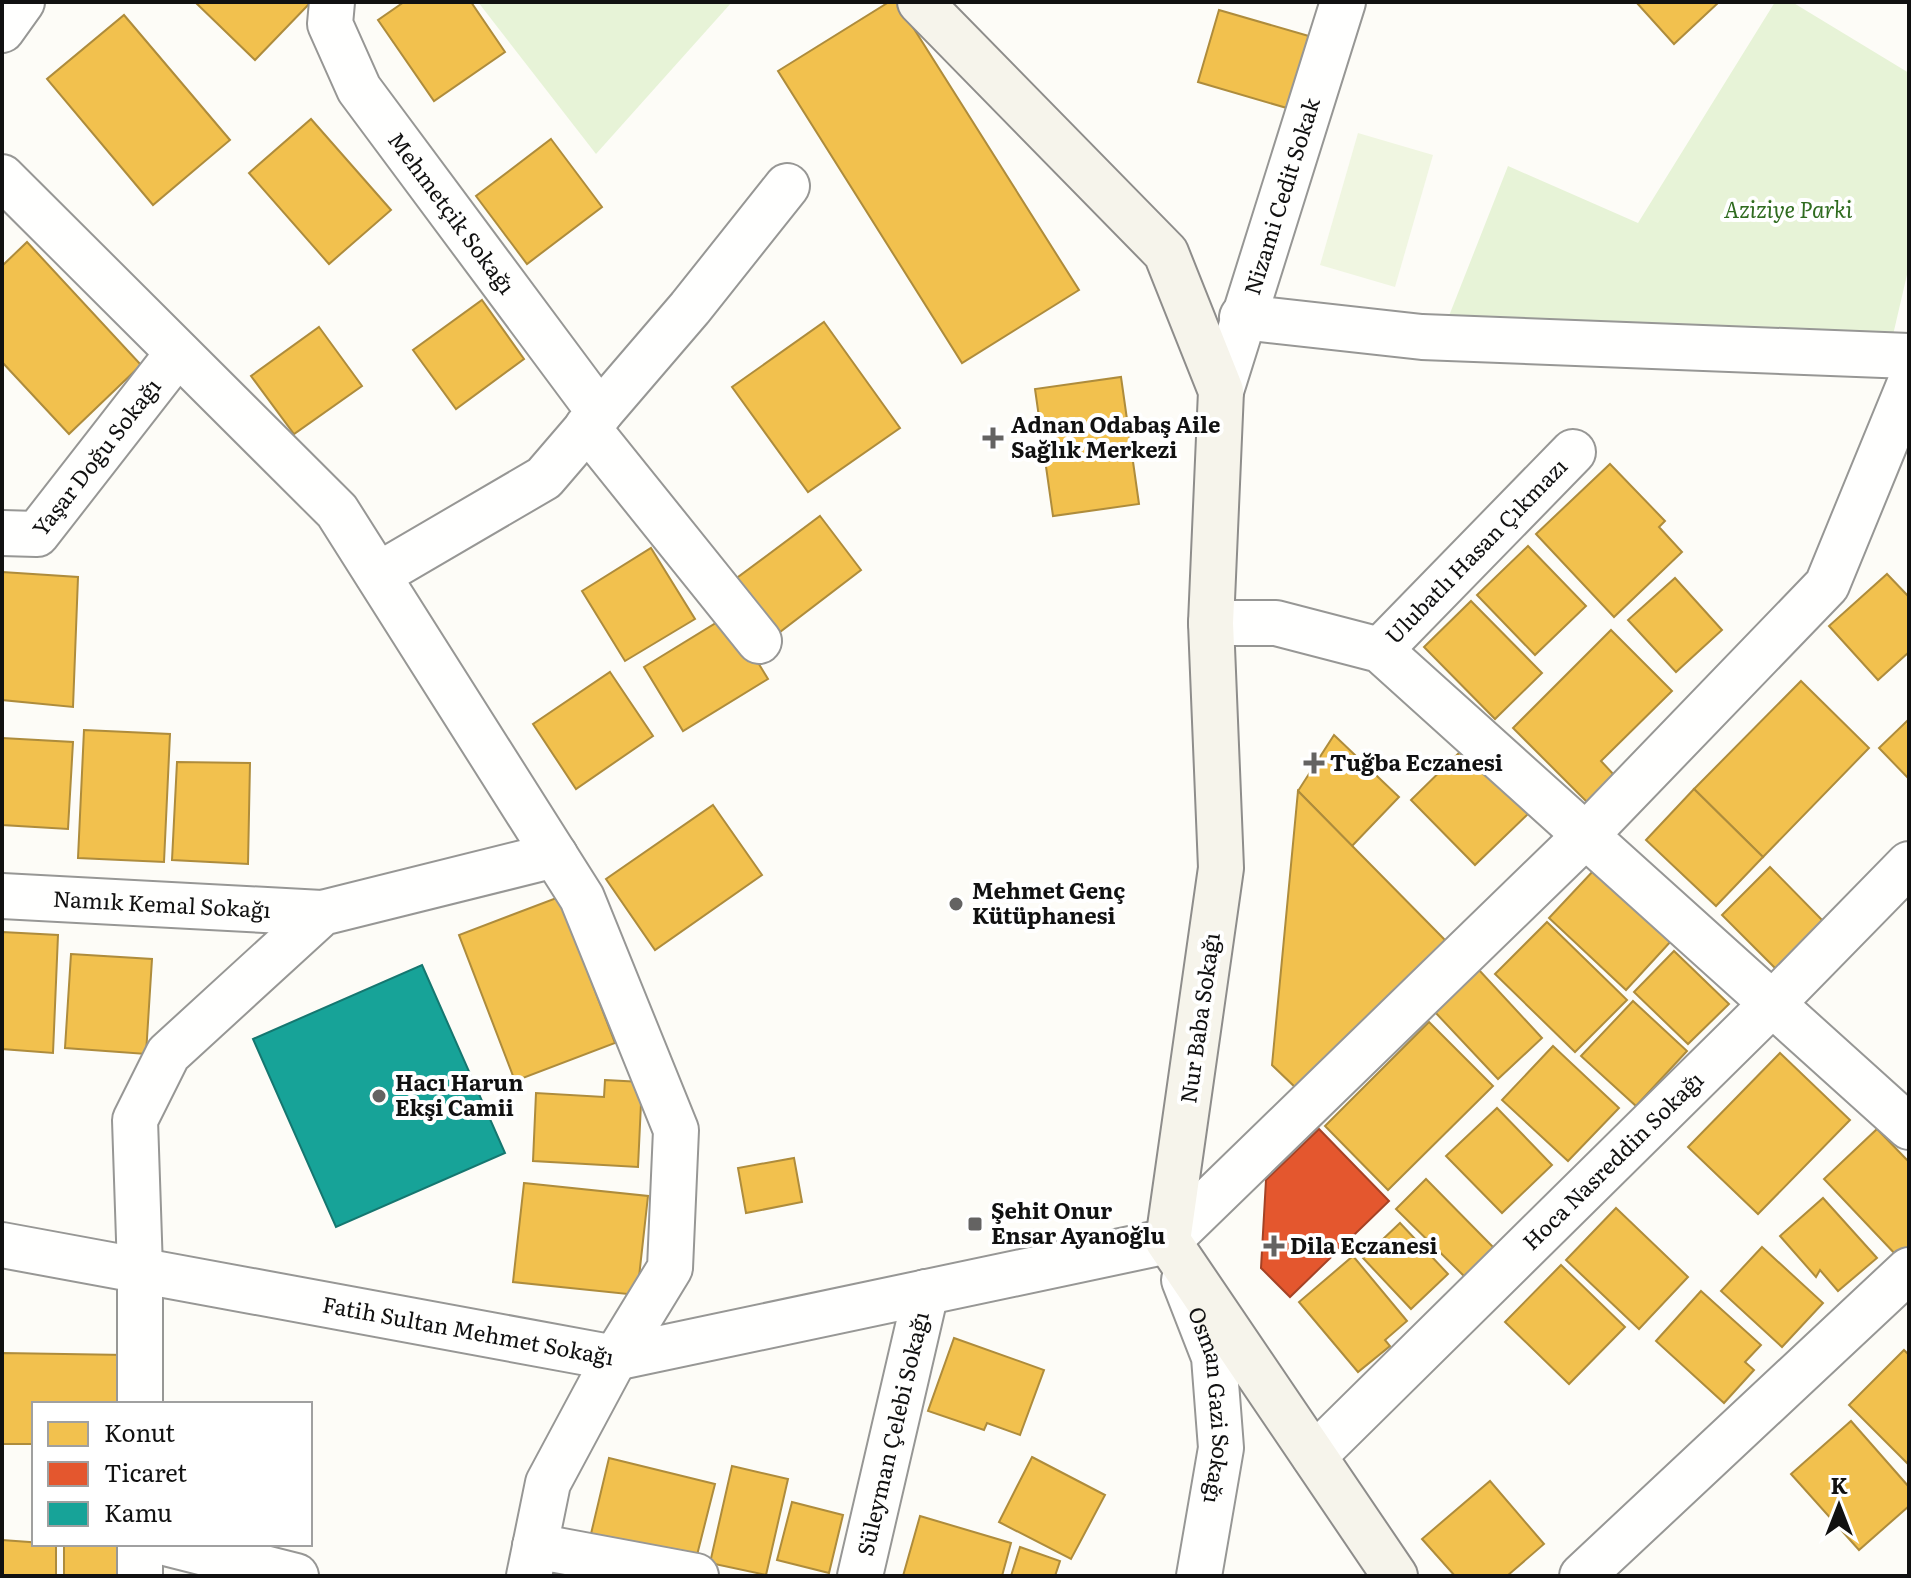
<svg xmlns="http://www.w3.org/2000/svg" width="1911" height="1578" font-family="Literata,serif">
<rect width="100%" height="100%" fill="#fdfcf7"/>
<!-- green -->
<g fill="#e7f3d7">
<path d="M478 2H732L596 154Z"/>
<path d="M1775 2H1792L1909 73V266L1893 335 1447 321 1508 166 1638 223Z"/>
</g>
<!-- pitch -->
<path fill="#f0f6e1" d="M1358 133 1433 155 1395 287 1320 265Z"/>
<!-- homes -->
<g fill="#f2c14e" stroke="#ae8c3c" stroke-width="2">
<path d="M195 2H311L255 60Z"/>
<path d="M404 2H471L505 52 434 101 378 20Z"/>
<path d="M889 2H897L1079 290 962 363 778 71Z"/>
<path d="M1636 2H1719L1674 44Z"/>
<path d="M1219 10 1319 39 1297 111 1198 82Z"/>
<path d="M124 15 230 140 153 205 47 79Z"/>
<path d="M311 119 391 210 329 264 249 173Z"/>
<path d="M551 139 602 207 527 264 476 196Z"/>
<path d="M27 242 141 365 69 434 2 362V266Z"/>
<path d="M482 300 524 359 456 409 413 350Z"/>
<path d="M824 322 900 428 808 492 732 387Z"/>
<path d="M319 327 362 386 294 434 251 376Z"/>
<path d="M1121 377 1139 504 1053 516 1035 389Z"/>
<path d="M1610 464 1665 521 1659 527 1682 552 1614 617 1536 534Z"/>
<path d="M820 516 861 570 776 635 734 580Z"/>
<path d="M1528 546 1586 606 1535 655 1477 595Z"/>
<path d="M651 548 695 619 625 661 582 591Z"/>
<path d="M2 572 78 577 73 707 2 700Z"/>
<path d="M1887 574 1909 597V652L1878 680 1829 626Z"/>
<path d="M1675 578 1722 630 1676 672 1628 620Z"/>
<path d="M1471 601 1542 673 1495 719 1424 647Z"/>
<path d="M729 615 768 679 683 731 644 667Z"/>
<path d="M1611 630 1672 691 1601 761 1615 776 1588 803 1513 728Z"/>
<path d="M610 672 653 736 576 789 533 724Z"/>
<path d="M1801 681 1869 748 1763 857 1694 789Z"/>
<path d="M1909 719V779L1879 748Z"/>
<path d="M84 730 170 734 164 862 78 858Z"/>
<path d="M1334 735 1399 797 1352 846 1298 791Z"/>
<path d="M2 738 73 742 68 829 2 825Z"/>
<path d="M1464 748 1529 813 1475 865 1411 800Z"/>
<path d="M177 762 250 763 248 864 172 860Z"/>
<path d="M1694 789 1763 857 1716 906 1646 840Z"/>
<path d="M1298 791 1447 942 1297 1089 1272 1065Z"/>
<path d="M713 805 762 875 655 950 606 879Z"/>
<path d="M1770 867 1827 925 1780 973 1722 915Z"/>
<path d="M1595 869 1672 940 1626 990 1549 918Z"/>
<path d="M559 897 615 1043 515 1081 459 935Z"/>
<path d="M1547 922 1627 1000 1575 1052 1495 974Z"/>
<path d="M2 932 58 935 53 1053 2 1049Z"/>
<path d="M1674 951 1729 1004 1688 1044 1634 992Z"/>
<path d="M71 954 152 959 146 1054 65 1048Z"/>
<path d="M1479 970 1542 1038 1498 1079 1434 1011Z"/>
<path d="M1633 1001 1687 1051 1636 1106 1581 1056Z"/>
<path d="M1429 1022 1493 1086 1388 1190 1325 1126Z"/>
<path d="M1553 1046 1619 1108 1568 1161 1502 1100Z"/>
<path d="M1780 1053 1850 1120 1758 1214 1688 1147Z"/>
<path d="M605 1080 642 1082 638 1167 533 1161 536 1093 604 1097Z"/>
<path d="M1497 1108 1552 1165 1502 1213 1446 1156Z"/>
<path d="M1877 1129 1909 1162V1246L1898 1257 1824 1179Z"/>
<path d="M794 1158 802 1202 746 1213 738 1168Z"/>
<path d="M1426 1179 1495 1249 1466 1278 1396 1209Z"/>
<path d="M524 1183 648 1196 637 1295 513 1282Z"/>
<path d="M1823 1198 1877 1258 1838 1291 1820 1270 1816 1277 1780 1236Z"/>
<path d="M1616 1208 1688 1277 1639 1329 1566 1260Z"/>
<path d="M1400 1223 1448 1274 1411 1309 1363 1258Z"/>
<path d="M1762 1247 1823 1303 1782 1347 1721 1291Z"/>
<path d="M1353 1256 1407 1321 1385 1340 1390 1346 1358 1372 1299 1302Z"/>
<path d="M1561 1265 1625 1327 1569 1384 1505 1322Z"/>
<path d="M1701 1291 1761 1345 1745 1362 1754 1370 1724 1403 1656 1341Z"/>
<path d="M954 1338 1044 1370 1020 1435 987 1423 984 1430 928 1411Z"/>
<path d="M1904 1350 1909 1355V1465L1849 1405Z"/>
<path d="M2 1353 126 1355V1404H34V1444H2Z"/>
<path d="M1851 1421 1909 1487V1506L1859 1550 1791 1474Z"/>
<path d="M1032 1457 1105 1495 1071 1559 999 1522Z"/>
<path d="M609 1458 715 1484 695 1563 590 1538Z"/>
<path d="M732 1466 788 1479 766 1575 710 1563Z"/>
<path d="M1490 1481 1544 1544 1507 1576H1455L1422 1539Z"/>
<path d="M792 1502 843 1515 829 1573 777 1560Z"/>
<path d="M920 1516 1011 1543 1002 1576H903Z"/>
<path d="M2 1540 56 1544V1576H2Z"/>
<path d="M64 1544H131L130 1576H64Z"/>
<path d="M1020 1547 1060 1561 1055 1576H1011Z"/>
</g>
<!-- shops -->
<path fill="#e4572e" stroke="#a54225" stroke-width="2" d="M1319 1129 1389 1201 1290 1297 1261 1268 1266 1180Z"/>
<!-- public -->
<path fill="#17a398" stroke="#157770" stroke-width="2" d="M422 965 505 1153 336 1227 253 1039Z"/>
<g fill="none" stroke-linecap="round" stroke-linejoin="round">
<defs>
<g id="street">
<path id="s1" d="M332 2 330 24 359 89 600 413"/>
<path d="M2 30 22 2"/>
<path d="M2 177 337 511 582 898 676 1130 670 1268 615 1358 548 1483 529 1576"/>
<path d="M1242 317 1422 337 1909 356"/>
<path id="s2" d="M1221 391 1343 2"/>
<path d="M587 427 759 641"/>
<path id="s3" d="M2 533 37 534 178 353"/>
<path d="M378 575 544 478 690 308 787 186"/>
<path d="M1211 623H1276L1380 650 1909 1127"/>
<path id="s4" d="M1380 650 1573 452"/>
<path id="s5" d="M2 896 322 913"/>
<path d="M1168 1241 1586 835 1827 585 1909 385"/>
<path id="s6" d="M2 1245 615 1358 1168 1241"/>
<path id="s7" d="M1184 1280 1214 1357 1221 1448 1199 1576"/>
<path d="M140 1404V1269L135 1120 168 1054 322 913 555 855"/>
<path id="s8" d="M1314 1456 1772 1004 1909 864"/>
<path d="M140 1544V1576"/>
<path d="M169 1544 296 1576"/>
<path d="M535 1546 696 1576"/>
<path id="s9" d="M860 1576 926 1292"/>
<path d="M1582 1576 1909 1270"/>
</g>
<path id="secondary" d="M920 2 1166 253 1221 391 1211 623 1221 868 1168 1241 1395 1576"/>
</defs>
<!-- street casing -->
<use href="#street" stroke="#979795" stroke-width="48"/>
<!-- secondary casing -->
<use href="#secondary" stroke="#8e8d8b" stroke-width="48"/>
<!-- street -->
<use href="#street" stroke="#fffffe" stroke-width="44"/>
<!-- secondary -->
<use href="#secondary" stroke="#f6f4eb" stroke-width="44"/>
</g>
<!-- markers -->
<g fill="#646362" stroke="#fff" stroke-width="3">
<path d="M989 426h8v8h8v8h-8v8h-8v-8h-8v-8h8z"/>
<path d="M1310 751h8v8h8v8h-8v8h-8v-8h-8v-8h8z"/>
<circle cx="956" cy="904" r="8"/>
<circle cx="379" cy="1096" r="8"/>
<rect x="967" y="1216" width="16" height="16" rx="4"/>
<path d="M1270 1234h8v8h8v8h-8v8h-8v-8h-8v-8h8z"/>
</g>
<g text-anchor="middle" stroke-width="8" stroke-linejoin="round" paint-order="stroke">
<!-- street labels -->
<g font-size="22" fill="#111" stroke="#fff">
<text dy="8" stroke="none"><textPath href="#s2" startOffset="204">Nizami Cedit Sokak</textPath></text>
<text dy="8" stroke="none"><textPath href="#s1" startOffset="248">Mehmetçik Sokağı</textPath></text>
<text dy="8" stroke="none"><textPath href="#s3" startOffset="132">Yaşar Doğu Sokağı</textPath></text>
<text dy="8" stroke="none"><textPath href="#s4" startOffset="138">Ulubatlı Hasan Çıkmazı</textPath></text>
<text dy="8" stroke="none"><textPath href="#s5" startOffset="160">Namık Kemal Sokağı</textPath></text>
<text transform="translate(1200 1018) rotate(-82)" y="8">Nur Baba Sokağı</text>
<text dy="8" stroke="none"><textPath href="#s8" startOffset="420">Hoca Nasreddin Sokağı</textPath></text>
<text dy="8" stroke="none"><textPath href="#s6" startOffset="474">Fatih Sultan Mehmet Sokağı</textPath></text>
<text dy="8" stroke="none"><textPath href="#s7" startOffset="130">Osman Gazi Sokağı</textPath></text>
<text dy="8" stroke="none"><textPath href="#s9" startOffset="146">Süleyman Çelebi Sokağı</textPath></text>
</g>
<!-- park labels -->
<g font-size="22" font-style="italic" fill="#2f6b1f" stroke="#fff">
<text x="1788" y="218">Aziziye Parki</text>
</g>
<!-- poi labels -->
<g font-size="22" font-weight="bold" fill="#111" stroke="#fff" text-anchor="start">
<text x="1011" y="433">Adnan Odabaş Aile<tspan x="1011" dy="25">Sağlık Merkezi</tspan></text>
<text x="1330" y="771">Tuğba Eczanesi</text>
<text x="972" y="899">Mehmet Genç<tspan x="972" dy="25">Kütüphanesi</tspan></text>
<text x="395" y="1091">Hacı Harun<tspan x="395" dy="25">Ekşi Camii</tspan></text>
<text x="991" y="1219">Şehit Onur<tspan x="991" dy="25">Ensar Ayanoğlu</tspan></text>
<text x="1290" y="1254">Dila Eczanesi</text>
</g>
</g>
<!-- border -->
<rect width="1911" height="1578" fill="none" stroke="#111111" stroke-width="8"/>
<!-- legend -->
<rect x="32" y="1402" width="280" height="144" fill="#ffffff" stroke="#a0a0a0" stroke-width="2"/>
<rect x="48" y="1422" width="40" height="24" fill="#f2c14e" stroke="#a0a0a0" stroke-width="2"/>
<text x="104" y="1442" font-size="24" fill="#111111">Konut</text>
<rect x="48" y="1462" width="40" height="24" fill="#e4572e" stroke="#a0a0a0" stroke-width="2"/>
<text x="104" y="1482" font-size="24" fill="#111111">Ticaret</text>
<rect x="48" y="1502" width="40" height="24" fill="#17a398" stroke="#a0a0a0" stroke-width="2"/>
<text x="104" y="1522" font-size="24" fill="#111111">Kamu</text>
<!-- north arrow -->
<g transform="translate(1839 1506)" stroke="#ffffff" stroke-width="6" paint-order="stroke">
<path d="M0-6L14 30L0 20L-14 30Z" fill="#111111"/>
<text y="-12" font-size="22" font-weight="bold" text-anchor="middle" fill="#111111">K</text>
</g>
</svg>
